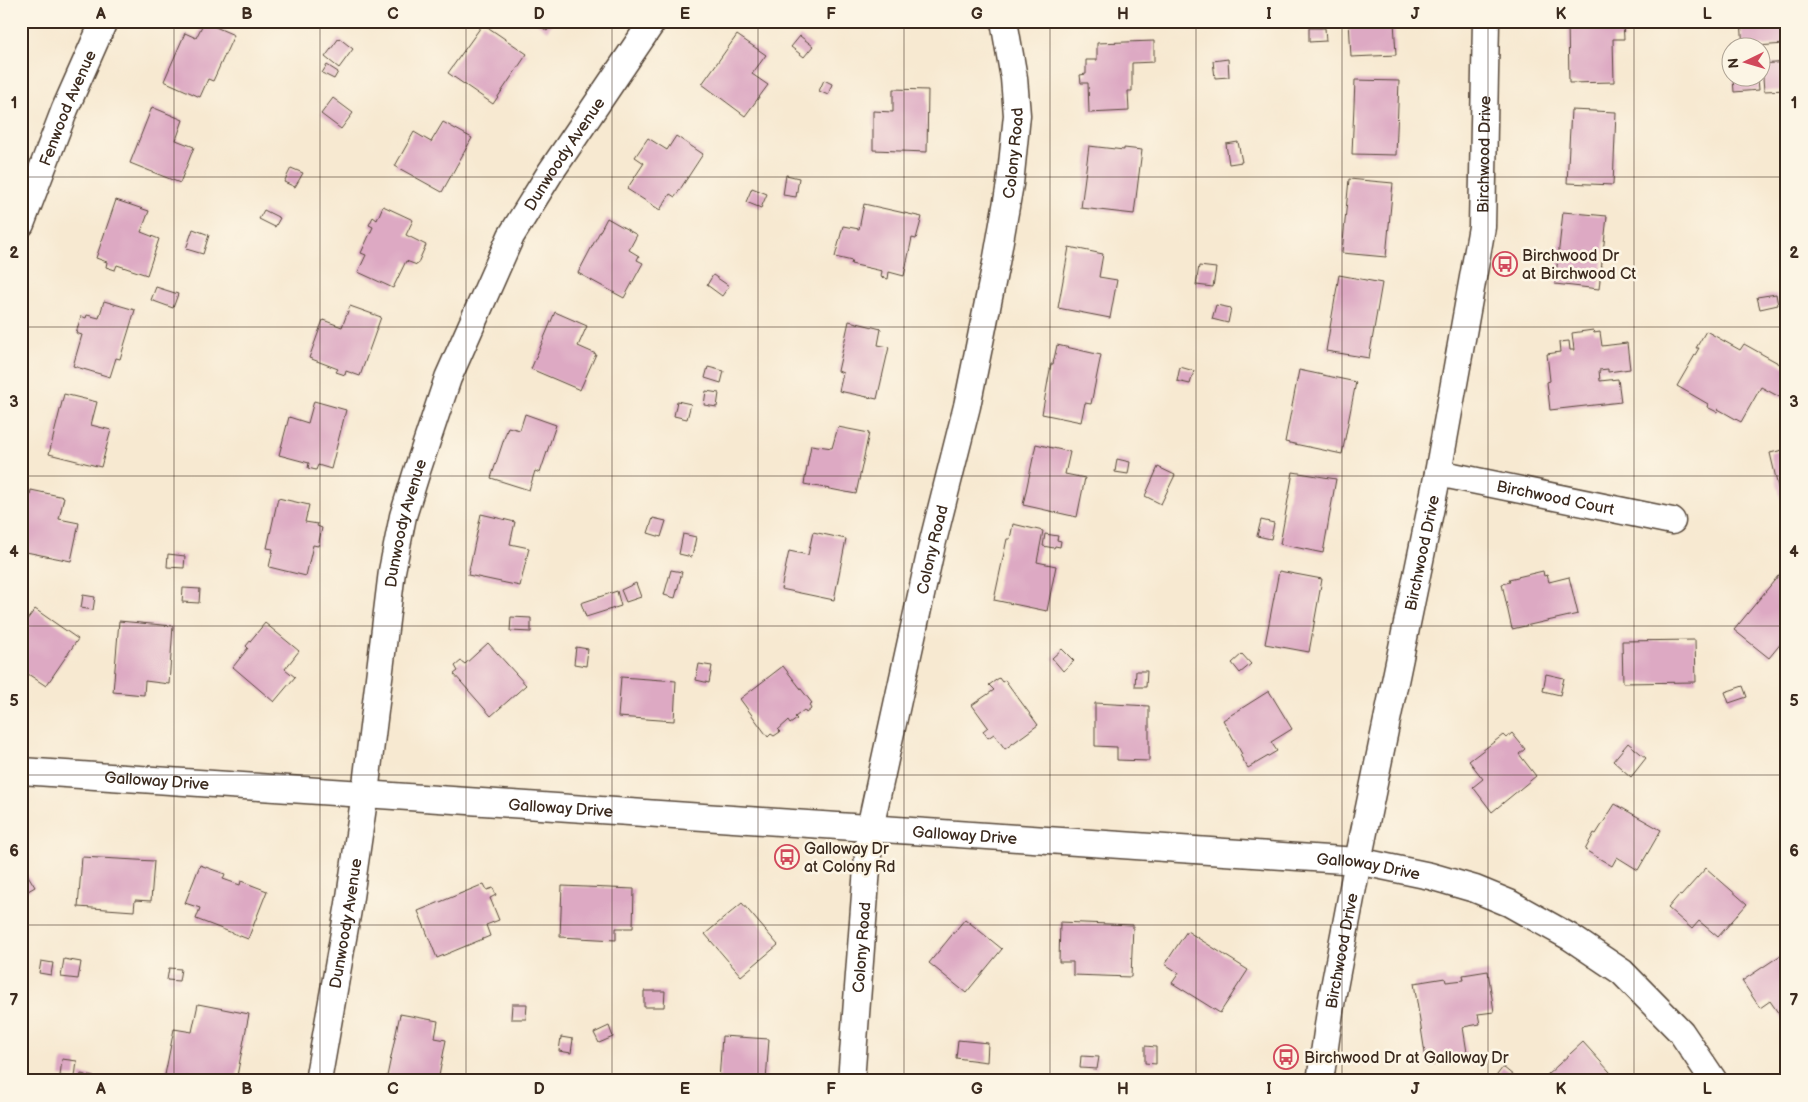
<svg xmlns="http://www.w3.org/2000/svg" width="1808" height="1102" font-family="'Balsamiq Sans',sans-serif">
<rect width="100%" height="100%" fill="#fcf5e5"/>
<filter id="ink" filterUnits="userSpaceOnUse"><feTurbulence type="fractalNoise" baseFrequency=".02" numOctaves="2"/><feDisplacementMap in="SourceGraphic" scale="10" xChannelSelector="R" yChannelSelector="G"/><feConvolveMatrix kernelMatrix="1 2 1 2 8 2 1 2 1" color-interpolation-filters="sRGB"/></filter>
<filter id="wash" filterUnits="userSpaceOnUse"><feTurbulence type="fractalNoise" baseFrequency=".0096" numOctaves="4" result="noise"/><feDisplacementMap in="SourceGraphic" scale="20" xChannelSelector="R" yChannelSelector="G"/><feGaussianBlur stdDeviation="1.12" result="paint"/><feColorMatrix in="noise" values="0 0 0 0 0 0 0 0 0 0 0 0 0 0 0 0 0 1.4 0 .05"/><feComposite in="paint" operator="in"/></filter>
<g filter="url(#wash)">
<rect width="100%" height="100%" fill="#f7e9d1"/>
<g id="blocks">
<!-- building -->
<g fill="#dda9c3">
<path d="M534 21H554L547 31Z"/>
<path d="M1349 21H1394L1396 55 1351 57Z"/>
<path d="M1568 21H1623L1624 39H1613L1614 82 1569 83Z"/>
<path d="M1741 21H1783L1785 44 1743 47Z"/>
<path d="M204 22 234 35 213 81 208 79 200 97 164 81 185 33 196 38Z"/>
<path d="M483 24 527 54 493 104 448 73Z"/>
<path d="M1309 28H1325L1326 41 1309 42Z"/>
<path d="M737 35 766 55 752 74 768 85 745 116 702 84Z"/>
<path d="M800 36 813 46 804 57 791 47Z"/>
<path d="M339 38 353 49 339 68 325 57Z"/>
<path d="M1154 41V62L1132 63V91H1128L1129 111 1089 113 1088 83H1081L1080 75 1086 74V60H1097V43Z"/>
<path d="M1228 59 1229 77 1215 78 1213 61Z"/>
<path d="M1787 62V90L1764 91 1762 64Z"/>
<path d="M327 65 338 72 334 79 322 73Z"/>
<path d="M1733 78H1758L1759 90 1734 92Z"/>
<path d="M824 80 832 84 828 95 819 91Z"/>
<path d="M1355 80 1399 81 1396 155 1352 154Z"/>
<path d="M893 89 928 90 927 152 873 150V111L893 112Z"/>
<path d="M333 98 353 113 341 129 321 114Z"/>
<path d="M152 107 183 120 176 140 194 147 180 183 130 163Z"/>
<path d="M1571 110 1616 112 1613 185 1567 183Z"/>
<path d="M443 122 472 138 442 192 395 166 414 132 431 142Z"/>
<path d="M676 136 703 154 675 197 670 194 660 210 627 189 644 163 635 157 648 138 667 150Z"/>
<path d="M1238 142 1242 162 1229 164 1226 144Z"/>
<path d="M1089 146 1124 150V148L1142 150 1134 214 1081 208Z"/>
<path d="M291 168 303 173 295 187 284 182Z"/>
<path d="M786 175 799 178 796 197 783 195Z"/>
<path d="M1349 179 1393 183 1386 257 1342 253Z"/>
<path d="M752 188 767 194 761 208 746 202Z"/>
<path d="M116 200 149 211 141 232 159 239 147 275 117 265 115 270 106 267 107 262 96 258Z"/>
<path d="M864 204 922 217 916 239 912 238 904 276 889 272 888 279 881 277 882 271 851 264 852 261 835 257 843 226 859 229Z"/>
<path d="M383 206 413 220 406 235 426 245 417 265 406 261 393 288 358 272 366 255 361 253 373 227 369 225 373 217 377 220Z"/>
<path d="M264 210 280 218 275 227 259 219Z"/>
<path d="M1563 212 1607 216 1599 289 1555 284Z"/>
<path d="M607 218 637 235 629 250 639 256 637 260 643 263 624 298 578 273Z"/>
<path d="M193 229 209 235 203 254 186 249Z"/>
<path d="M1069 247 1103 254 1099 277 1117 280 1110 318 1058 308Z"/>
<path d="M1199 266 1216 268 1213 287 1196 285Z"/>
<path d="M713 275 729 286 722 296 707 285Z"/>
<path d="M1339 275 1382 283 1369 358 1326 351Z"/>
<path d="M156 287 178 294 173 308 151 300Z"/>
<path d="M1776 294 1778 305 1760 309 1757 297Z"/>
<path d="M104 301 135 310 120 359 116 358 110 377 73 366 82 335 76 333 81 316 86 318 87 315 99 318Z"/>
<path d="M1216 305 1231 308 1228 323 1212 319Z"/>
<path d="M350 306 381 317 360 376 346 371 345 375 336 372 338 369 309 358 323 320 342 327Z"/>
<path d="M555 312 587 326 578 346 596 354 580 390 531 369Z"/>
<path d="M849 321 881 329 878 345 889 347 877 399 839 391 843 373 838 371Z"/>
<path d="M1593 330 1594 333 1600 332 1602 346 1627 343 1630 369 1608 372V369L1599 370 1600 381 1618 379 1621 402 1550 410 1547 382 1550 381 1547 354 1560 352 1559 342 1569 341 1570 350H1574L1572 333Z"/>
<path d="M1706 331 1740 350 1744 344 1787 368V401L1761 387 1741 422 1718 409 1717 412 1707 407 1708 404 1677 386 1699 348H1696Z"/>
<path d="M1057 345 1101 355 1091 404 1085 403 1081 422 1042 414 1051 364H1053Z"/>
<path d="M708 367 724 371 721 383 705 378Z"/>
<path d="M1180 367 1194 371 1190 384 1177 381Z"/>
<path d="M1299 370 1356 382 1342 454 1285 442Z"/>
<path d="M706 391 719 393 717 407 704 405Z"/>
<path d="M64 394 97 402 91 425 111 430 101 467 49 454Z"/>
<path d="M314 401 346 410 331 469 318 465 316 470 308 468 309 463 279 455 289 417 308 423Z"/>
<path d="M677 401 691 404 687 419 674 416Z"/>
<path d="M525 414 556 425 540 473 535 471 529 490 491 478 508 427 520 430Z"/>
<path d="M838 427 869 433 856 494 804 484 811 445 832 448Z"/>
<path d="M1036 444 1070 452 1065 474 1085 478 1077 517 1023 505Z"/>
<path d="M1787 449V520L1786 521 1770 453Z"/>
<path d="M1117 459 1130 462 1128 474 1115 472Z"/>
<path d="M1158 467 1175 475 1161 504 1145 496Z"/>
<path d="M1293 472 1336 479 1323 553 1280 544Z"/>
<path d="M31 490 64 497 59 519 79 523 71 561 21 551V537Z"/>
<path d="M278 498 309 505 305 522 318 524 317 526 322 528 318 546 313 545 306 576 269 567 273 549 267 548Z"/>
<path d="M481 514 515 522 510 544 529 548 520 586 468 575Z"/>
<path d="M653 518 666 521 661 537 648 533Z"/>
<path d="M1261 520 1274 523 1271 539 1257 536Z"/>
<path d="M1013 524 1043 531 1037 562 1056 566 1047 611 994 600 1007 539H1010Z"/>
<path d="M813 532 846 539 834 600 781 589 789 551 808 555Z"/>
<path d="M683 534 696 537 692 557 679 554Z"/>
<path d="M1045 534 1058 536 1057 540 1061 541 1060 547 1055 546 1054 548 1043 546Z"/>
<path d="M168 554 185 556 184 568 167 567Z"/>
<path d="M671 570 682 572 675 598 664 595Z"/>
<path d="M1783 570 1787 573V636L1769 658 1734 630Z"/>
<path d="M1279 571 1322 579 1309 652 1265 644Z"/>
<path d="M1543 571 1544 576 1547 575 1549 582 1569 577 1578 614 1512 629 1502 584 1510 582 1509 579Z"/>
<path d="M636 583 641 597 626 602 621 590Z"/>
<path d="M183 588 200 589 199 603 182 602Z"/>
<path d="M617 591 621 606 586 617 581 603Z"/>
<path d="M83 595 95 597 93 610 81 608Z"/>
<path d="M35 609 78 639 46 686 25 672 21 678V628Z"/>
<path d="M511 617 531 618V632L510 631Z"/>
<path d="M119 621 173 626 169 684 145 681 144 695 113 692Z"/>
<path d="M265 623 299 651 285 669 295 677 274 702 233 667 248 648 246 646Z"/>
<path d="M1695 640 1696 682 1623 683 1622 641Z"/>
<path d="M488 643 526 685 491 716 454 674 458 671 455 666 461 661 465 664Z"/>
<path d="M576 647 588 649 586 666 574 664Z"/>
<path d="M1062 649 1074 661 1063 671 1052 658Z"/>
<path d="M1242 654 1251 664 1240 673 1232 663Z"/>
<path d="M699 664 712 666 709 683 696 680Z"/>
<path d="M783 666 812 703 809 705 811 709 806 713 804 710 795 717 797 719 790 724 788 721 778 730 780 732 774 736 771 734 768 737 740 699Z"/>
<path d="M1136 671H1147L1146 687H1135Z"/>
<path d="M1546 674 1564 678 1560 695 1543 691Z"/>
<path d="M621 677 676 681 674 721 618 717Z"/>
<path d="M999 678 1002 682 1005 680 1038 725 1005 749 994 734 988 738 983 731 988 727 972 705 994 690 989 685Z"/>
<path d="M1743 686 1747 697 1729 703 1725 692Z"/>
<path d="M1269 691 1292 729 1271 742 1277 751 1248 768 1240 755 1242 754 1223 720Z"/>
<path d="M1095 703 1149 706V761L1117 760V747L1095 746Z"/>
<path d="M1512 733 1525 749 1519 754 1536 776 1492 812 1473 787 1483 779 1469 761 1503 735 1506 738Z"/>
<path d="M1628 743 1646 758 1631 777 1613 761Z"/>
<path d="M1615 804 1661 830 1638 870 1617 857 1612 866 1585 850 1594 833 1596 834Z"/>
<path d="M82 857 154 861 151 901 135 900 134 911 78 907Z"/>
<path d="M21 864 35 887 21 895Z"/>
<path d="M200 865 225 874 223 879 240 885 241 881 267 891 248 939 196 919 200 908 185 903Z"/>
<path d="M1706 868 1747 904 1718 937 1699 921 1692 929 1668 908 1679 895 1681 896Z"/>
<path d="M484 884 487 890 493 888 496 895 490 898 499 920 486 925 490 936 437 958 418 911Z"/>
<path d="M562 886 634 889 633 928H616V940L560 937Z"/>
<path d="M742 903 778 945 741 976 705 934Z"/>
<path d="M965 919 1002 949 966 993 929 963Z"/>
<path d="M1060 922 1133 925 1131 977 1073 975V962H1059Z"/>
<path d="M1187 931 1248 970 1220 1013 1172 983 1179 973 1165 964Z"/>
<path d="M1787 951V1017L1783 1020 1770 1001 1760 1008 1742 981Z"/>
<path d="M64 959 81 962 78 979 61 977Z"/>
<path d="M41 961 53 963 51 975 39 973Z"/>
<path d="M169 968 181 969 179 981 167 980Z"/>
<path d="M1488 971 1494 1012 1478 1014 1480 1024 1463 1027 1468 1059 1427 1066 1414 983 1445 978 1446 982 1464 980 1463 975Z"/>
<path d="M644 991H665L664 1007H644Z"/>
<path d="M198 1004 249 1014 236 1081H212L186 1076V1079L165 1075 174 1029 192 1032Z"/>
<path d="M512 1004H527L526 1019H511Z"/>
<path d="M400 1014 438 1021 435 1038 446 1040 438 1081H386Z"/>
<path d="M609 1026 613 1037 599 1043 594 1033Z"/>
<path d="M722 1036 769 1039 766 1081H719Z"/>
<path d="M561 1037 573 1039 571 1053 559 1051Z"/>
<path d="M958 1040 988 1043 987 1062 956 1058Z"/>
<path d="M1583 1042 1618 1081H1550L1546 1076Z"/>
<path d="M1145 1046 1156 1047V1064L1145 1063Z"/>
<path d="M1081 1056 1099 1057 1097 1069 1080 1068Z"/>
<path d="M62 1059 77 1061 75 1077 60 1076Z"/>
<path d="M1503 1067 1514 1076 1510 1081H1496L1494 1079Z"/>
<path d="M81 1074 94 1077 93 1081H79Z"/>
<path d="M919 1076 962 1079V1081H919Z"/>
</g>
</g>
</g>
<g filter="url(#ink)">
<use href="#blocks" fill-opacity="0" stroke="#574739" stroke-width="1"/>
<g fill="none" stroke-linecap="round" stroke-linejoin="round">
<defs>
<g id="minor">
<path id="s1" d="M21 224 65 109 104 21"/>
<path id="s2" d="M1438 473 1672 521"/>
<path id="s3" d="M21 771 1358 861 1430 876 1475 889 1509 903 1570 937 1622 972 1681 1032 1714 1081"/>
<path id="s4" d="M318 1081 349 904 365 793 392 571 403 516 417 471 448 378 511 236 550 173 653 21"/>
<path id="s5" d="M851 1081 870 828 932 545 967 406 996 263 1010 184 1017 115 1014 78 1004 21"/>
<path id="s6" d="M1320 1081 1332 998 1358 861 1438 473 1482 227 1486 21"/>
</g>
</defs>
<!-- minor casing -->
<use href="#minor" stroke="#574739" stroke-width="29"/>
<!-- minor -->
<use href="#minor" stroke="#fff" stroke-width="26"/>
</g>
</g>
<!-- grid -->
<path fill="none" stroke="#3b2a1e" stroke-width="1" stroke-opacity="0.55" d="M174 21V1081M320 21V1081M466 21V1081M612 21V1081M758 21V1081M904 21V1081M1050 21V1081M1196 21V1081M1342 21V1081M1488 21V1081M1634 21V1081M21 177H1787M21 327H1787M21 476H1787M21 626H1787M21 775H1787M21 925H1787"/>
<!-- icons -->
<defs>
<symbol id="bus-ring" viewBox="-11 -11 22 22"><circle r="9.5" fill="#fcf5e5" stroke="#d1495b" stroke-width="1.5"/><path d="M-5-6H5V4H4V6H2V4H-2V6H-4V4H-5ZM-3.5-4V0h7V-4ZM-3.5 1.2v1.5H-2V1.2ZM2 1.2v1.5H3.5V1.2Z" fill="#d1495b"/></symbol>
</defs>
<g fill-rule="evenodd">
<use href="#bus-ring" x="1491" y="250" width="28" height="28"/>
<use href="#bus-ring" x="773" y="843" width="28" height="28"/>
<use href="#bus-ring" x="1272" y="1043" width="28" height="28"/>
</g>
<g text-anchor="middle" stroke-width="5" stroke-linejoin="round" paint-order="stroke">
<!-- street labels -->
<g font-size="16" fill="#3b2a1e" stroke="#fcf5e5">
<text dy="6" stroke="none"><textPath href="#s1" startOffset="125">Fenwood Avenue</textPath></text>
<text dy="6" stroke="none"><textPath href="#s5" startOffset="944">Colony Road</textPath></text>
<text dy="6" stroke="none"><textPath href="#s4" startOffset="970">Dunwoody Avenue</textPath></text>
<text dy="6" stroke="none"><textPath href="#s6" startOffset="942">Birchwood Drive</textPath></text>
<text dy="6" stroke="none"><textPath href="#s2" startOffset="120">Birchwood Court</textPath></text>
<text dy="6" stroke="none"><textPath href="#s4" startOffset="565">Dunwoody Avenue</textPath></text>
<text dy="6" stroke="none"><textPath href="#s5" startOffset="539">Colony Road</textPath></text>
<text dy="6" stroke="none"><textPath href="#s6" startOffset="538">Birchwood Drive</textPath></text>
<text dy="6" stroke="none"><textPath href="#s3" startOffset="136">Galloway Drive</textPath></text>
<text dy="6" stroke="none"><textPath href="#s3" startOffset="541">Galloway Drive</textPath></text>
<text dy="6" stroke="none"><textPath href="#s3" startOffset="946">Galloway Drive</textPath></text>
<text dy="6" stroke="none"><textPath href="#s3" startOffset="1351">Galloway Drive</textPath></text>
<text dy="6" stroke="none"><textPath href="#s4" startOffset="160">Dunwoody Avenue</textPath></text>
<text dy="6" stroke="none"><textPath href="#s5" startOffset="134">Colony Road</textPath></text>
<text dy="6" stroke="none"><textPath href="#s6" startOffset="132">Birchwood Drive</textPath></text>
</g>
<!-- poi labels -->
<g font-size="16" fill="#3b2a1e" stroke="#fcf5e5" text-anchor="start">
<text x="1522" y="261">Birchwood Dr<tspan x="1522" dy="18">at Birchwood Ct</tspan></text>
<text x="804" y="854">Galloway Dr<tspan x="804" dy="18">at Colony Rd</tspan></text>
<text x="1304" y="1063">Birchwood Dr at Galloway Dr</text>
</g>
</g>
<!-- margin -->
<rect width="1808" height="1102" fill="none" stroke="#fcf5e5" stroke-width="55"/>
<!-- north arrow -->
<g transform="translate(1746 62) rotate(265)"><circle r="24" fill="#fcf5e5" stroke="#afa495"/>
<path d="M0-4L9 19L0 12L-9 19Z" fill="#d1495b"/>
<text y="-8" font-size="14" font-weight="bold" text-anchor="middle" fill="#3b2a1e">N</text>
</g>
<rect x="28" y="28" width="1752" height="1046" fill="none" stroke="#3b2a1e" stroke-width="2"/>
<g font-size="16" text-anchor="middle" font-weight="bold" fill="#3b2a1e">
<text x="101" y="19">A</text>
<text x="247" y="19">B</text>
<text x="393" y="19">C</text>
<text x="539" y="19">D</text>
<text x="685" y="19">E</text>
<text x="831" y="19">F</text>
<text x="977" y="19">G</text>
<text x="1123" y="19">H</text>
<text x="1269" y="19">I</text>
<text x="1415" y="19">J</text>
<text x="1561" y="19">K</text>
<text x="1707" y="19">L</text>
<text x="14" y="108">1</text>
<text x="1794" y="108">1</text>
<text x="14" y="258">2</text>
<text x="1794" y="258">2</text>
<text x="14" y="407">3</text>
<text x="1794" y="407">3</text>
<text x="14" y="557">4</text>
<text x="1794" y="557">4</text>
<text x="14" y="706">5</text>
<text x="1794" y="706">5</text>
<text x="14" y="856">6</text>
<text x="1794" y="856">6</text>
<text x="14" y="1005">7</text>
<text x="1794" y="1005">7</text>
<text x="101" y="1094">A</text>
<text x="247" y="1094">B</text>
<text x="393" y="1094">C</text>
<text x="539" y="1094">D</text>
<text x="685" y="1094">E</text>
<text x="831" y="1094">F</text>
<text x="977" y="1094">G</text>
<text x="1123" y="1094">H</text>
<text x="1269" y="1094">I</text>
<text x="1415" y="1094">J</text>
<text x="1561" y="1094">K</text>
<text x="1707" y="1094">L</text>
</g>
</svg>
